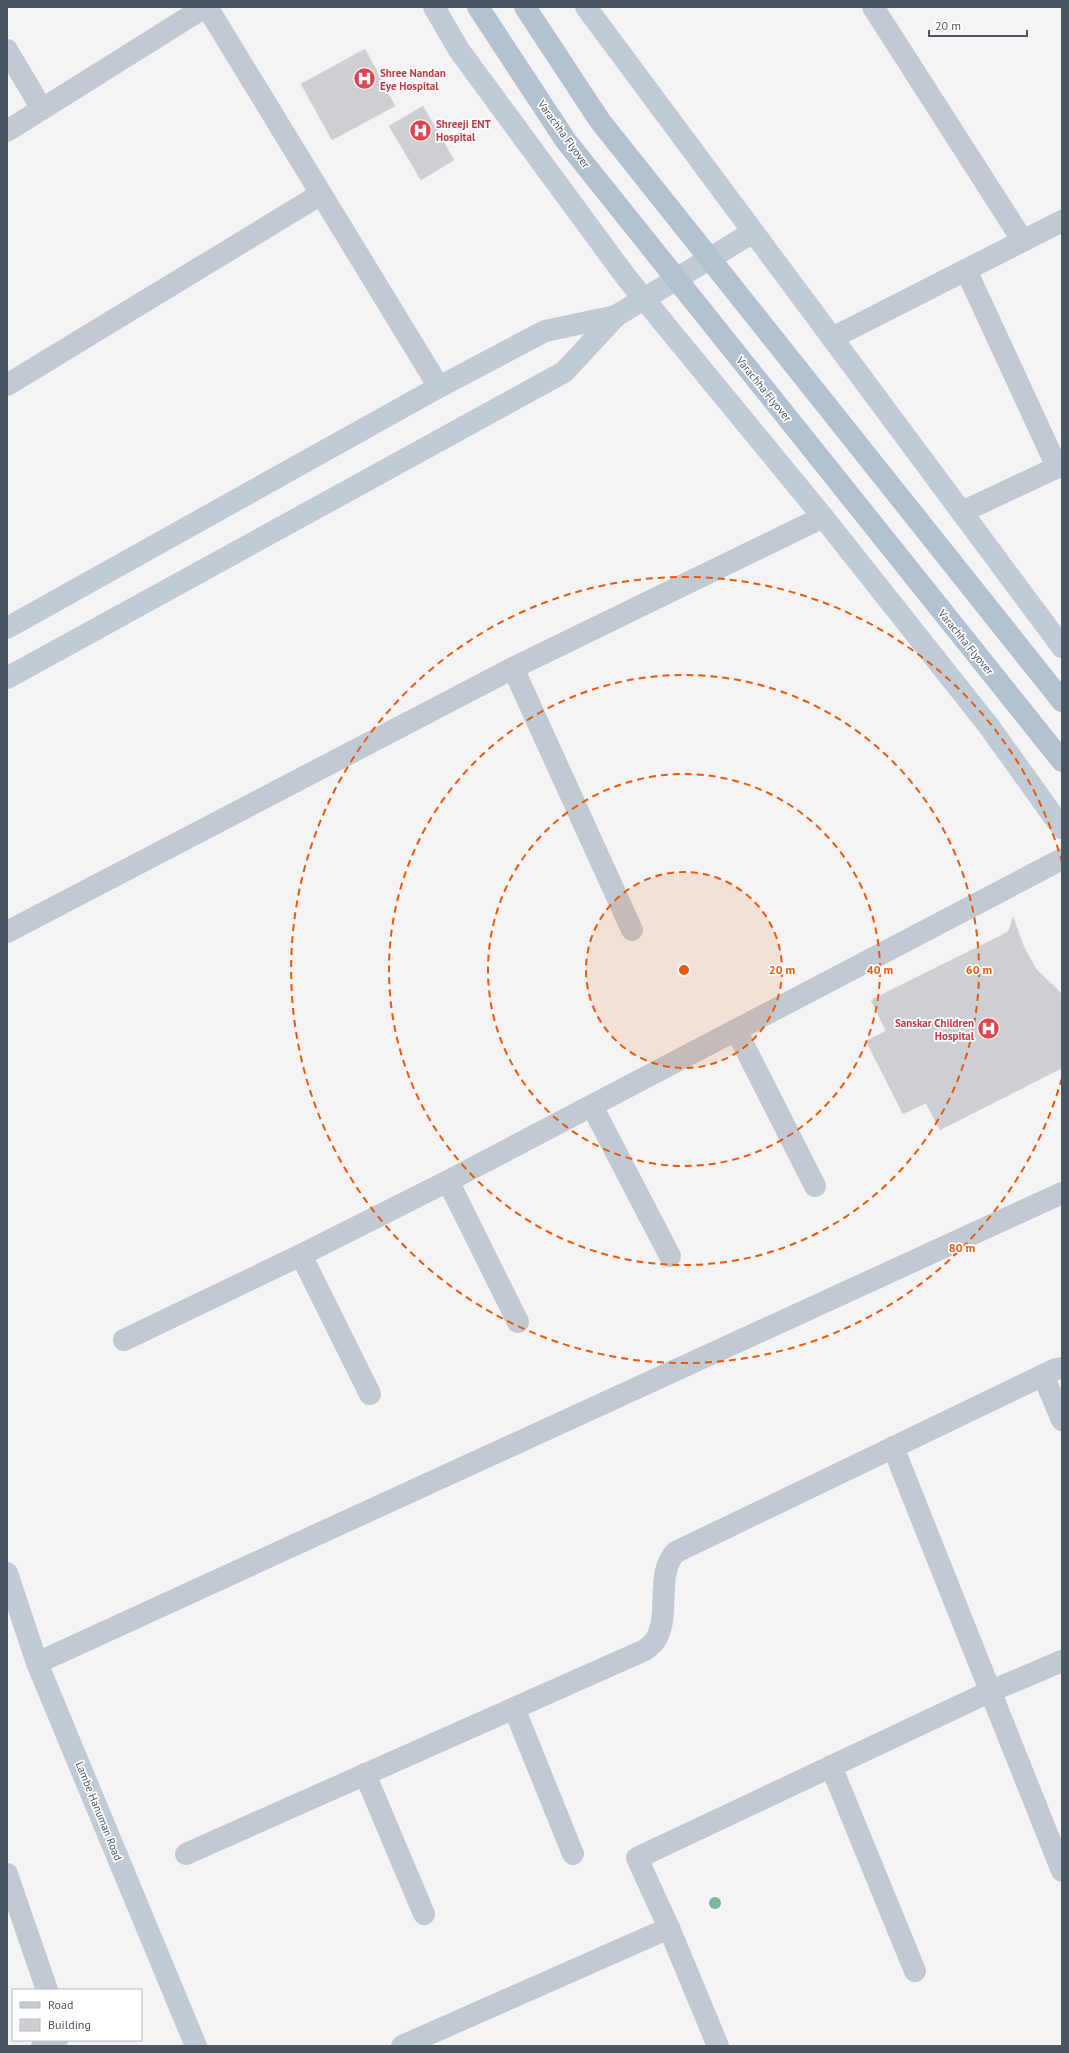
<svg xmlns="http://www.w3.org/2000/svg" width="1069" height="2053" font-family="'PT Sans',sans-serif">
<rect width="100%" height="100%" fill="#f5f3f3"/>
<!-- building -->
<g fill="#cdcfd5" stroke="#d7d9de">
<path d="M365 49 395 106 332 140 301 84Z"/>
<path d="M423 106 454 160 421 180 389 126Z"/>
<path d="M1013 917 1024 947 1036 969 1062 994V1068L940 1130 926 1103 903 1114 866 1041 886 1031 871 1000 1006 933 1009 930Z"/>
</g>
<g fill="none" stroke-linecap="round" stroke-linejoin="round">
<!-- street -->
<g stroke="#c1cad2" stroke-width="22">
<path d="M207 7 439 387"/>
<path d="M873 7 1023 241"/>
<path d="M7 50 42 109"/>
<path d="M7 131 205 7"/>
<path d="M966 270 1057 467"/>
<path d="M832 338 1062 221"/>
<path d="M7 385 321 194"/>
<path d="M962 512 1062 465"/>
<path d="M513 668 632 930"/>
<path d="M7 932 513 668 823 517"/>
<path d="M736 1030 815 1186"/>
<path d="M592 1106 670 1256"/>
<path d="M448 1181 518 1322"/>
<path d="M301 1255 370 1394"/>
<path d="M124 1340 301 1255 448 1181 1062 859"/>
<path d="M1043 1375 1062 1420"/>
<path d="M893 1447 1062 1871"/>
<path d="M37 1663 1062 1193"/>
<path d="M514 1708 573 1854"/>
<path d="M831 1766 915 1971"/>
<path d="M365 1774 424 1914"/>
<path d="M186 1854 645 1650C648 1647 652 1645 654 1642 672 1619 654 1573 676 1552L1056 1369 1062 1368"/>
<path d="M7 1874 47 1990"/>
<path d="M42 2046 57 2040"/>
<path d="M402 2046 669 1928"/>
<path d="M718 2046 669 1928 637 1858 991 1691 1062 1661"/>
</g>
<!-- secondary -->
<g stroke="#c1cbd6" stroke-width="22">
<path d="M434 7 459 50 626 277 823 517 988 725 1062 828"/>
<path d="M586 7 1062 647"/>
<path d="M7 628 439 387 545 331 616 316"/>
<path d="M7 678 564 372 616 316 753 232"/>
<path d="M7 1573 37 1663 196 2046"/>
</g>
<!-- primary-bridge -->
<g stroke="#b3c2d1" stroke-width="22">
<path d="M478 7 566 141 1062 761"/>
<path d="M525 7 600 121 1062 701"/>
</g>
</g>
<!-- trees -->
<circle fill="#7bb799" cx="715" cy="1903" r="6"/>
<!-- distance rings -->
<circle cx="684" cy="970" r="98" fill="#e8590c" fill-opacity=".12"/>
<g fill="none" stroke="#e8590c" stroke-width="2" stroke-dasharray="7 5">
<circle cx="684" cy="970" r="98"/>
<circle cx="684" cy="970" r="196"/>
<circle cx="684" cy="970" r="295"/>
<path d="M1062 1078A393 393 0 1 1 1062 862"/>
</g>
<!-- icons -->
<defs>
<symbol id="hospital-disc" viewBox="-11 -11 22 22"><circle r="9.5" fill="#e0444e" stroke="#fff"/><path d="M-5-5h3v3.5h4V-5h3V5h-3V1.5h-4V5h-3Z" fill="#fff"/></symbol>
</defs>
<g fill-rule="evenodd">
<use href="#hospital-disc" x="352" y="66" width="25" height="25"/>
<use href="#hospital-disc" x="408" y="118" width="25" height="25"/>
<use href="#hospital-disc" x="976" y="1016" width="25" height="25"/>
</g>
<g text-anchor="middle" stroke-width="3.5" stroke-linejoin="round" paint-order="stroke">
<!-- health labels -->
<g font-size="11" font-weight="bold" fill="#be3a42" stroke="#fff" text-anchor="start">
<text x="380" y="77">Shree Nandan<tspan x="380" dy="13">Eye Hospital</tspan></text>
<text x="436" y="128">Shreeji ENT<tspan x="436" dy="13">Hospital</tspan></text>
<text x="974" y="1027" text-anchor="end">Sanskar Children<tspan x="974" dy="13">Hospital</tspan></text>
</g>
<!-- street labels -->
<g font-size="11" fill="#4a5661" stroke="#fff">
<text transform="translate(564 134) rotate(54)" y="4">Varachha Flyover</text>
<text transform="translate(764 389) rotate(51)" y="4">Varachha Flyover</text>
<text transform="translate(966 642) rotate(51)" y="4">Varachha Flyover</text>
<text transform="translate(99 1811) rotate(68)" y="4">Lambe Hanuman Road</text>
</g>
</g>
<circle cx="684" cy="970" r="6" fill="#e8590c" stroke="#fff" stroke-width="2"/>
<g font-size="12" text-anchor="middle" font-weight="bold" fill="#e8590c" stroke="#fff" stroke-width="3.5" stroke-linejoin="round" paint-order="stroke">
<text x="782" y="974">20 m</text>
<text x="880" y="974">40 m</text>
<text x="979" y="974">60 m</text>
<text x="962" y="1252">80 m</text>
</g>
<!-- border -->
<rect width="1069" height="2053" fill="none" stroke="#4a5661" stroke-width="16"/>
<!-- legend -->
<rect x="12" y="1989" width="130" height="52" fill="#ffffff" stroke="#b7bbc0"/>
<rect x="20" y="2002" width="20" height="6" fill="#c1cbd6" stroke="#b7bbc0"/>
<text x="48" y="2009" font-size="12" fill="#4a5661">Road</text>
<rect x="20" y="2019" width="20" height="12" fill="#cdcfd5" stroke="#b7bbc0"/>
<text x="48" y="2029" font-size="12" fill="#4a5661">Building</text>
<!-- scale -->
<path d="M929 30v6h98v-6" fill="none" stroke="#4a5661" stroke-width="2"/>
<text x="935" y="30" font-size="12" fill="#4a5661" stroke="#ffffff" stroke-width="3" paint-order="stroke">20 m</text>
</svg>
